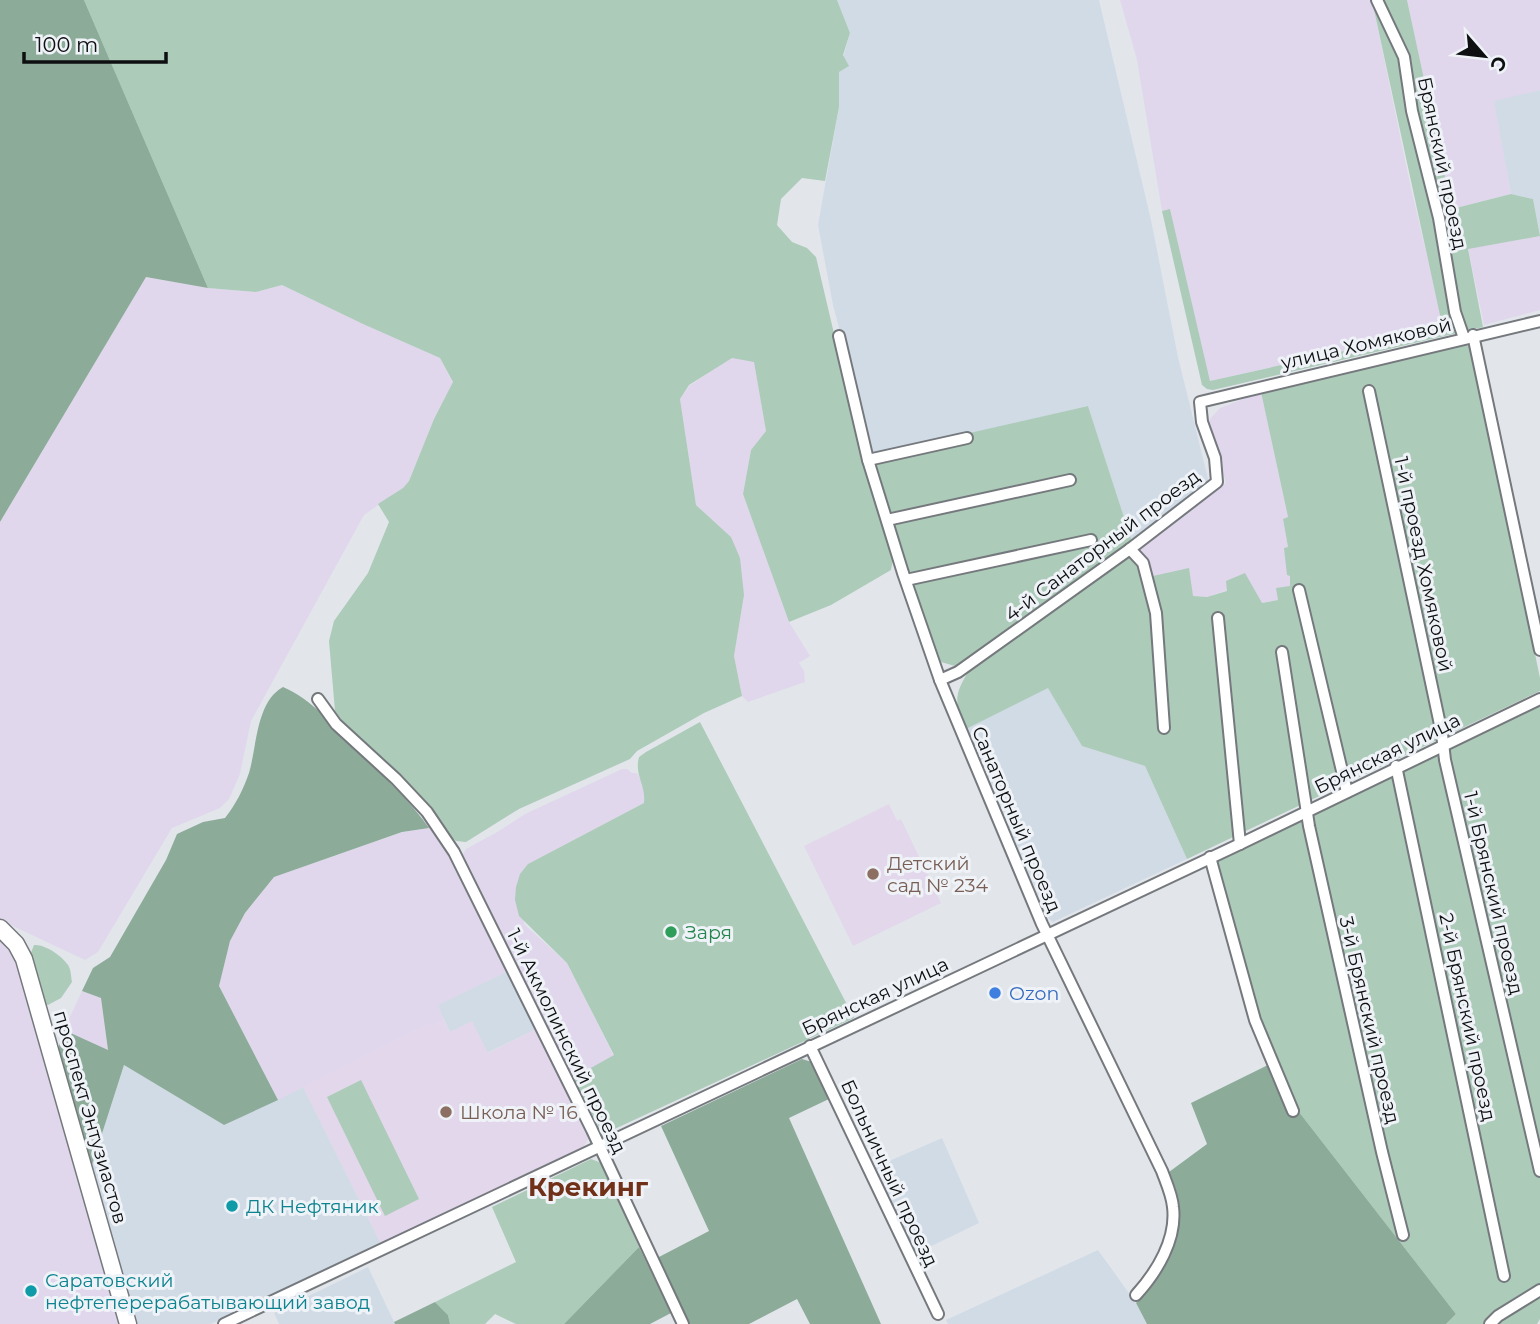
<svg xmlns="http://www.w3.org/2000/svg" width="1540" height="1324" font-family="Montserrat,sans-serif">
<rect width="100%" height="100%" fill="#e2e6eb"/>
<!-- built -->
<g fill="#d1dbe6">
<path d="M837 0H1099L1151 220 1178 357 1209 483 1132 542 1088 406 990 429 874 461 833 305 818 225 839 107V72L850 33Z"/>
<path d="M1540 90V235L1533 199 1511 194 1493 100Z"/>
<path d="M1048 687 1082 746 1145 766 1187 859 1053 922 1049 919 966 729Z"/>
<path d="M508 971 536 1029 487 1053 472 1022 450 1032 437 1005Z"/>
<path d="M124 1065 224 1125 303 1087 381 1244 211 1324H134L91 1168Z"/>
<path d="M942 1138 979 1223 915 1254 873 1168Z"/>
<path d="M1098 1250 1136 1303 1147 1324H948L946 1320Z"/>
<path d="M368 1267 395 1324H279L274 1313Z"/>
</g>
<!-- industrial -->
<g fill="#e0d7ec">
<path d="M1120 0H1374L1373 5 1409 179 1444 329 1210 381 1170 209 1162 211 1137 60Z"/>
<path d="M1407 0H1540V90L1494 101 1511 194 1452 209Z"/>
<path d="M1540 236V310L1484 325 1468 248Z"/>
<path d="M146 277 208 288 256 292 282 285 363 324 440 358 453 383 434 419 409 481 403 488 364 515 251 721 240 774 229 799 220 808 172 828 98 952 85 960 0 920V522Z"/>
<path d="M732 357 754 361 766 431 751 450 743 494 789 622 810 656 799 663 804 671 805 682 748 702 742 696 734 656 744 595 731 537 696 505 680 399 689 386Z"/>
<path d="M1261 392 1288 518 1283 519 1288 547 1287 575H1290V586L1278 600 1262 603 1228 590 1207 597 1193 596 1144 578 1138 550 1226 483 1207 425 1210 419 1220 408Z"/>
<path d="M622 769H627L632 773H637L645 789 644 803 528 864 524 924 567 963 614 1056 573 1078 463 861V854L466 849 499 831 525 814Z"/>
<path d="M429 828 448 851 508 971 438 1005 444 1020 432 1026 430 1023 278 1100 219 986 230 941 245 913 274 877 403 832Z"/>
<path d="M0 933 13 947 124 1324H0Z"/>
<path d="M82 991 101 998 108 1051 64 1030Z"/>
</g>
<!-- education -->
<g fill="#e2d7eb">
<path d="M889 804 897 821 901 819 941 903 853 946 804 846Z"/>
<path d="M444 1020 450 1032 472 1021 488 1053 536 1029 589 1137 583 1148 381 1244 303 1087 430 1023 432 1026Z"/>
</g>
<!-- green -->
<g fill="#accbb9">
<path d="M84 0H837L850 33 843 55 849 66 839 72V107L825 181 802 178 781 199 777 225 792 242 807 248 816 257 863 457 893 559 891 570 831 605 789 622 743 494 751 450 766 431 754 362 732 358 689 385 680 399 696 505 731 537 740 558 744 595 734 656 742 696 704 713 637 751 630 759 519 809 466 842 456 841 447 834 347 728 335 711 329 641 334 621 368 573 389 522 378 504 403 488 409 481 434 419 453 382 440 358 363 324 282 285 256 292 208 288Z"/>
<path d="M1381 0H1407L1452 209 1511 194 1533 199 1540 236 1468 249 1483 327 1213 390 1207 389 1202 385 1162 211 1170 209 1210 381 1443 329 1373 5Z"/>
<path d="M1464 342 1472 350 1540 678V691L1187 859 1145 766 1082 746 1048 688 966 729C955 703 953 697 968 672L1138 550 1144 578 1189 568 1193 596 1207 597 1227 591 1226 581 1245 573 1262 603 1278 600 1276 588 1290 586V576L1287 575 1284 548 1288 547 1283 519 1288 517 1261 392Z"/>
<path d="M1088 406 1132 542 955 666 941 662 891 524 874 461 886 452Z"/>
<path d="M1540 704V1319L1537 1324H1446L1456 1314 1299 1112 1258 1016 1213 861Z"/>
<path d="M700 722 854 1018 608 1132 601 1131 573 1078 614 1055 567 963 519 916 515 900 516 887 520 874 528 864 644 803C646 784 634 775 639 757L646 752Z"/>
<path d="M34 945C45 944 62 956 68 965 71 969 71 977 72 982L61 998 48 1005 43 1004 29 958Z"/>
<path d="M361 1080 419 1199 385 1216 327 1097Z"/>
<path d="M591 1159 599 1162 604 1168 639 1247 564 1324H516L495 1314 485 1324H450L448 1315 435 1302 516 1262 492 1207Z"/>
</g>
<!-- forest -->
<g fill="#8cab99">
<path d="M0 0H84L208 288 146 277 0 522Z"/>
<path d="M283 687C312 699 333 726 354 747 380 773 408 798 429 828L402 832 274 877 245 913 230 941 219 986 278 1100 224 1125 124 1065 91 1168 59 1059V1046L64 1030 108 1050 101 998 82 991 93 968 110 957 166 860 177 834 203 822 225 818C236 804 243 790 249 773 257 746 256 702 283 687Z"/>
<path d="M802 1059 815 1063 831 1098 789 1118 881 1324H810L797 1299 749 1324H689L657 1258 709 1231 661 1126Z"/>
<path d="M1276 1061 1299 1112 1456 1314 1446 1324H1147L1136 1303C1176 1257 1188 1232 1169 1172L1207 1144 1191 1103Z"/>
<path d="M639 1247 671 1313 650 1324H564Z"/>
<path d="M435 1302 448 1315 450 1324H395L394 1322Z"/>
</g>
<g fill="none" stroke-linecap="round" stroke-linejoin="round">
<defs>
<g id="street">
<path d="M1377 0 1404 57 1412 111 1439 218 1455 312 1464 338"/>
<path d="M1473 335 1540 650"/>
<path d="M839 336 868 460 903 573 940 680 1042 924 1162 1171C1166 1182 1172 1195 1173 1207 1177 1239 1157 1272 1136 1295"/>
<path d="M1369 391 1442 734 1445 760 1540 1171"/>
<path d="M868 460 967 438"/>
<path d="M887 520 1070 480"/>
<path d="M1130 549 1143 563 1156 613 1164 728"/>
<path d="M906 580 1091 540"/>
<path d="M1299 590 1347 792"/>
<path d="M1218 618 1240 844"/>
<path d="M1282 652 1309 826 1382 1152 1403 1235"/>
<path d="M940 680 958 672 1130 549 1217 482 1215 458 1202 422 1200 402 1540 321"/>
<path d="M318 699 336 724 396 779 427 812 454 852 592 1130 683 1324"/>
<path d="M1396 766 1504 1276"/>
<path d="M1210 857 1255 1020 1293 1111"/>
<path d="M810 1046 938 1314"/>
<path d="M224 1324 1240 844 1540 699"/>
<path d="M1490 1324 1498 1316 1540 1290"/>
</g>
<path id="secondary" d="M0 928 16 944 24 959 128 1324"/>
</defs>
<!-- street casing -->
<use href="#street" stroke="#75797d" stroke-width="14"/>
<!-- secondary casing -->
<use href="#secondary" stroke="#75797d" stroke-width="19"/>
<!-- street -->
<use href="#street" stroke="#fff" stroke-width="10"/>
<!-- secondary -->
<use href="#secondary" stroke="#fff" stroke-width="16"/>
</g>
<!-- markers -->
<g fill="#8d6e63" stroke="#eff3f8" stroke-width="2.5">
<circle cx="873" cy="874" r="7"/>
<circle cx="446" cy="1112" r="7"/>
</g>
<circle fill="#2e9e5b" stroke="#eff3f8" stroke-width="2.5" cx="671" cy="932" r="7"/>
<circle fill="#3f7fe0" stroke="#eff3f8" stroke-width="2.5" cx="995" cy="993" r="7"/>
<g fill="#0f9aa8" stroke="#eff3f8" stroke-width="2.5">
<circle cx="232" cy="1206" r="7"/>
<circle cx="31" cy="1291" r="7"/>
</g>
<g text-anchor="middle" stroke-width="6" stroke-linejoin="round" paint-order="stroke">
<!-- street labels -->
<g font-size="19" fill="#0d0f10" stroke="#eff3f8">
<text transform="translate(1443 163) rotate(78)" y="7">Брянский проезд</text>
<text transform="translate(1366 343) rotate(-13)" y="7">улица Хомяковой</text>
<text transform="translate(1102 545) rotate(-37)" y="7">4-й Санаторный проезд</text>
<text transform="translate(1424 564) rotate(78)" y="7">1-й проезд Хомяковой</text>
<text transform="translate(1387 753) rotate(-26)" y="7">Брянская улица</text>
<text transform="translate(1017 819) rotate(67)" y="7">Санаторный проезд</text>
<text transform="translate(1494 893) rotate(77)" y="7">1-й Брянский проезд</text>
<text transform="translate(875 996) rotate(-25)" y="7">Брянская улица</text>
<text transform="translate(1468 1017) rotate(78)" y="7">2-й Брянский проезд</text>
<text transform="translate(1370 1020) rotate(77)" y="7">3-й Брянский проезд</text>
<text transform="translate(567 1041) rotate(64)" y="7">1-й Акмолинский проезд</text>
<text transform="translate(91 1117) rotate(74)" y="7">проспект Энтузиастов</text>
<text transform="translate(890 1173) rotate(65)" y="7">Больничный проезд</text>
</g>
<!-- education labels -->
<g font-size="19" fill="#785e54" stroke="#eff3f8" text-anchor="start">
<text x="887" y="870">Детский<tspan x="887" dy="22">сад № 234</tspan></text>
<text x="460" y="1119">Школа № 16</text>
</g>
<!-- leisure labels -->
<g font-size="19" fill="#27864d" stroke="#eff3f8" text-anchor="start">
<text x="685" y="939">Заря</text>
</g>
<!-- shop labels -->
<g font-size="19" fill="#366cbe" stroke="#eff3f8" text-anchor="start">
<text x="1009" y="1000">Ozon</text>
</g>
<!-- culture labels -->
<g font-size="19" fill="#0d838f" stroke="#eff3f8" text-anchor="start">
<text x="246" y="1213">ДК Нефтяник</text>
<text x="45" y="1287">Саратовский<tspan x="45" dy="22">нефтеперерабатывающий завод</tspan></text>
</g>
<!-- district labels -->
<g font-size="26" font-weight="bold" fill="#713018" stroke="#eff3f8">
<text x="588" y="1196">Крекинг</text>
</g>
</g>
<!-- north arrow -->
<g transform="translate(1484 56) rotate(118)" stroke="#eff3f8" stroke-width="5" paint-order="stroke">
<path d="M0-5L12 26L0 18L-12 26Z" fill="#0d0f10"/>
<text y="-10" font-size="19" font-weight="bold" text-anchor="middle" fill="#0d0f10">С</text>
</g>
<!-- scale -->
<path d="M24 52v10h142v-10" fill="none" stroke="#0d0f10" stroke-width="3.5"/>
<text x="35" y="52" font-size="21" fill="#0d0f10" stroke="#eff3f8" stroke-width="5" paint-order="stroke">100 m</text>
</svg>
